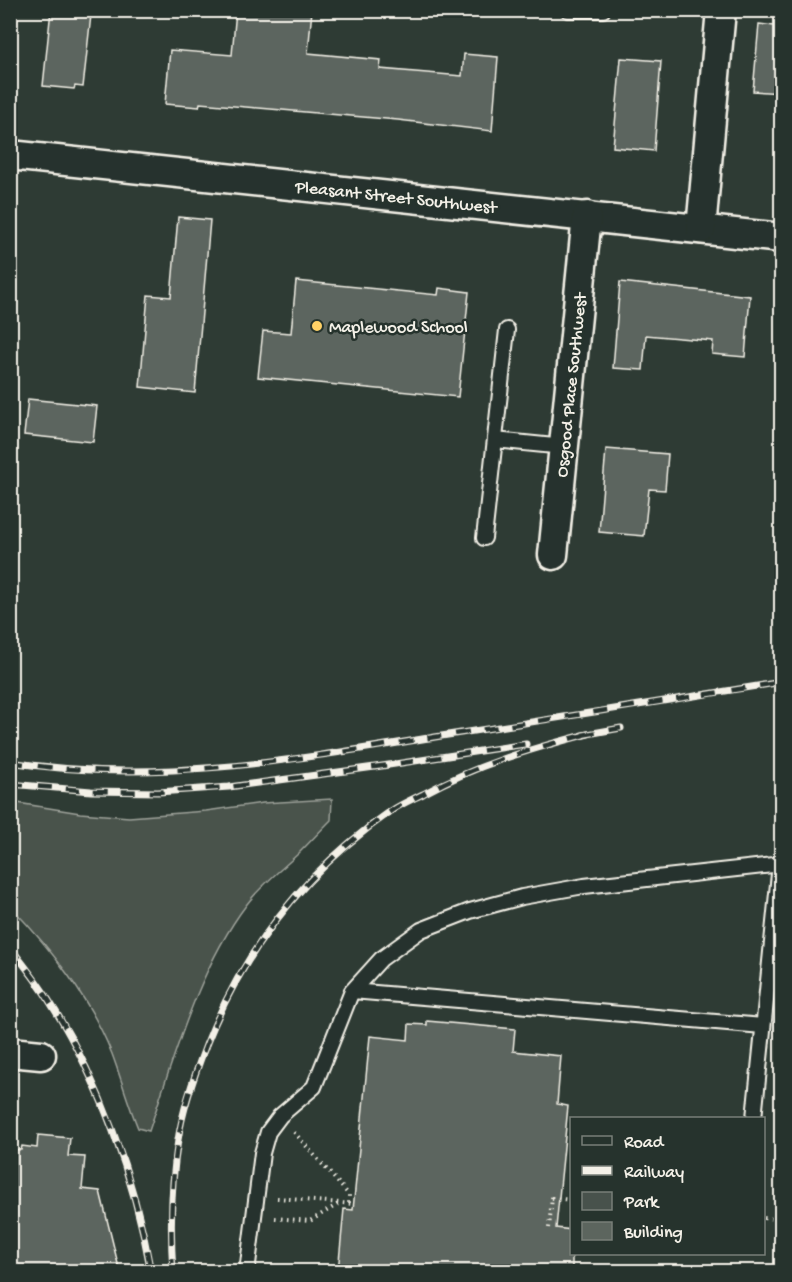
<svg xmlns="http://www.w3.org/2000/svg" width="792" height="1282" font-family="'Gochi Hand',sans-serif">
<rect width="100%" height="100%" fill="#2e3b34"/>
<filter id="ink" filterUnits="userSpaceOnUse"><feTurbulence type="fractalNoise" baseFrequency=".0167" numOctaves="2"/><feDisplacementMap in="SourceGraphic" scale="12" xChannelSelector="R" yChannelSelector="G"/><feConvolveMatrix kernelMatrix="1 2 1 2 8 2 1 2 1" color-interpolation-filters="sRGB"/></filter>
<g filter="url(#ink)">
<!-- green -->
<path fill="#48524c" stroke="#9ea29a" stroke-width="1.5" d="M332 799 331 820C320 831 310 842 299 853 281 870 262 884 247 904 199 967 174 1057 149 1131L138 1128C128 1104 121 1078 112 1054 89 997 52 950 11 907V802L80 813 129 817 206 811 263 803Z"/>
<!-- building -->
<g fill="#5c655e" stroke="#f4f1e8" stroke-width="1.5">
<path d="M51 10 91 15 83 87 75 86 74 89 43 86Z"/>
<path d="M236 10H312L308 53 381 60 380 69 462 76 464 54 498 57 492 131 398 120 200 103 199 107 165 104 170 50 232 55Z"/>
<path d="M759 24 782 27V93L753 91Z"/>
<path d="M621 58 661 61 654 151 613 147Z"/>
<path d="M178 217 210 220 195 393 140 387 148 295 171 297Z"/>
<path d="M296 281 438 295 439 288 469 292 458 397 258 377 263 331 291 333Z"/>
<path d="M620 282 750 296 745 357 712 354 713 341 646 335 643 370 613 368Z"/>
<path d="M28 399 97 406 93 442 24 435Z"/>
<path d="M606 449 668 454 665 490 649 489 644 536 599 532Z"/>
<path d="M427 1021 515 1029 513 1051 561 1056 557 1104 568 1106 556 1228 572 1230V1272H338L344 1209 353 1210 370 1036 408 1040 409 1024 427 1025Z"/>
<path d="M38 1135 70 1138 68 1156 85 1157 82 1189 100 1191 120 1272H10V1149L21 1150 22 1146 37 1148Z"/>
</g>
<g fill="none" stroke-linecap="round" stroke-linejoin="round">
<defs>
<g id="lane">
<path d="M568 10H603"/>
<path d="M495 440 564 447"/>
<path d="M484 538 507 330"/>
<path d="M352 991 763 1026"/>
<path d="M754 1118 780 864"/>
<path d="M247 1272 262 1153 268 1132 280 1116 314 1087 352 991 381 959 421 930 470 911 522 897 584 886 782 864"/>
</g>
<g id="street">
<path d="M10 155 782 238"/>
<path d="M701 229 721 10"/>
<path d="M553 555 587 216"/>
<path d="M10 1052 41 1055"/>
</g>
</defs>
<!-- lane casing -->
<use href="#lane" stroke="#f4f1e8" stroke-width="18"/>
<!-- street casing -->
<use href="#street" stroke="#f4f1e8" stroke-width="33"/>
<!-- path -->
<g stroke="#f4f1e8" stroke-width="4" stroke-dasharray="1.5 4.5" stroke-linecap="butt">
<path d="M294 1132 349 1195V1204"/>
<path d="M277 1198 354 1204"/>
<path d="M275 1218 310 1221 340 1203"/>
<path d="M764 1218 782 1220"/>
<path d="M549 1228 552 1198 572 1200"/>
<path d="M782 1242V1247"/>
</g>
<!-- lane -->
<use href="#lane" stroke="#26332d" stroke-width="14"/>
<!-- street -->
<use href="#street" stroke="#26332d" stroke-width="28"/>
<defs>
<g id="rail">
<path d="M582 735 621 728"/>
<path d="M10 762C153 785 295 760 435 737 551 719 666 701 782 682"/>
<path d="M10 784 91 791 158 792 229 787 382 766 526 744"/>
<path d="M10 947C23 964 37 981 48 999 100 1080 134 1177 151 1272"/>
<path d="M173 1272C170 1228 171 1183 178 1140 183 1108 194 1076 206 1045 244 949 306 870 391 811 401 804 413 799 423 794 476 765 530 749 588 734"/>
</g>
</defs>
<!-- rail casing -->
<use href="#rail" stroke="#f4f1e8" stroke-width="7"/>
<!-- rail -->
<use href="#rail" stroke="#26332d" stroke-width="4.5" stroke-dasharray="14" stroke-linecap="butt"/>
</g>
</g>
<!-- markers -->
<circle fill="#ffd166" stroke="#26332d" stroke-width="2" cx="317" cy="326" r="6"/>
<g text-anchor="middle" stroke-width="5" stroke-linejoin="round" paint-order="stroke">
<!-- street labels -->
<g font-size="18" fill="#f4f1e8" stroke="#26332d">
<text transform="translate(396 196) rotate(6)" y="6">Pleasant Street Southwest</text>
<text transform="translate(570 385) rotate(-84)" y="6">Osgood Place Southwest</text>
</g>
<!-- poi labels -->
<g font-size="18" fill="#f4f1e8" stroke="#26332d" text-anchor="start">
<text x="329" y="332">Maplewood School</text>
</g>
</g>
<!-- margin -->
<rect width="792" height="1282" fill="none" stroke="#26332d" stroke-width="36"/>
<rect x="18" y="18" width="756" height="1246" fill="none" stroke="#f4f1e8" stroke-width="2" filter="url(#ink)"/>
<!-- legend -->
<rect x="570" y="1117" width="195" height="138" fill="#26332d" stroke="#787f78" stroke-width="1.5"/>
<rect x="582" y="1136" width="30" height="9" fill="#26332d" stroke="#787f78" stroke-width="1.5"/>
<text x="624" y="1147" font-size="18" fill="#f4f1e8">Road</text>
<rect x="582" y="1166" width="30" height="9" fill="#f4f1e8" stroke="#787f78" stroke-width="1.5"/>
<text x="624" y="1177" font-size="18" fill="#f4f1e8">Railway</text>
<rect x="582" y="1192" width="30" height="18" fill="#48524c" stroke="#787f78" stroke-width="1.5"/>
<text x="624" y="1207" font-size="18" fill="#f4f1e8">Park</text>
<rect x="582" y="1222" width="30" height="18" fill="#5c655e" stroke="#787f78" stroke-width="1.5"/>
<text x="624" y="1237" font-size="18" fill="#f4f1e8">Building</text>
</svg>
